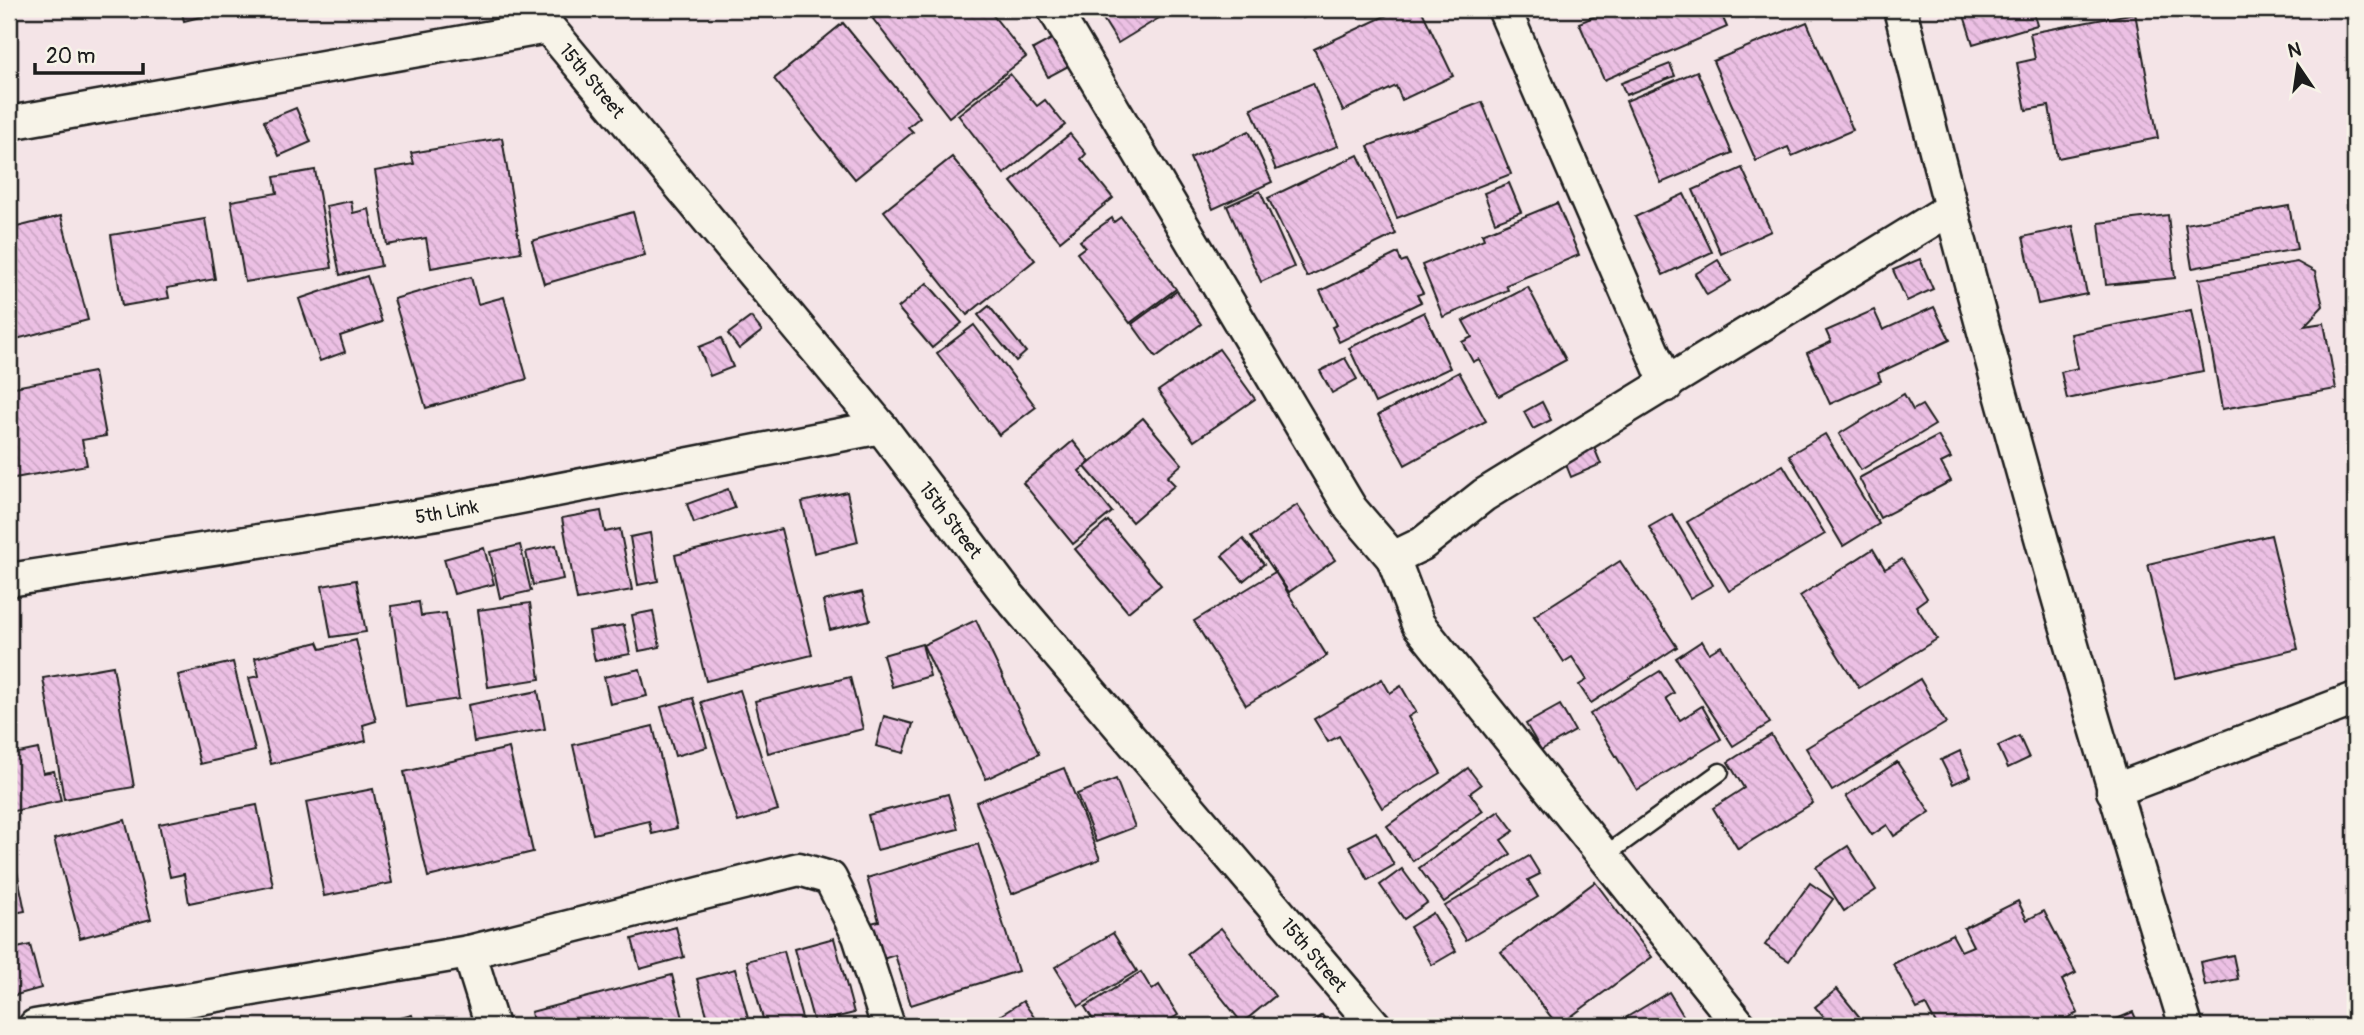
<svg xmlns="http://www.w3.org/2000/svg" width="2364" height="1035" font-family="Pangolin,sans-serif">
<defs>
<pattern id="building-back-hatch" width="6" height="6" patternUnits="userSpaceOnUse" patternTransform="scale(1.75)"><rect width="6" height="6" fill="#ecc0e4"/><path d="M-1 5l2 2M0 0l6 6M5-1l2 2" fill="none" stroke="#caa4c3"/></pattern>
</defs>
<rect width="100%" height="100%" fill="#f4e4e7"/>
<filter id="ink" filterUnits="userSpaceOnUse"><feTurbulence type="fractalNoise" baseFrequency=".0143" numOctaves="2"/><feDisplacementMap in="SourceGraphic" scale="14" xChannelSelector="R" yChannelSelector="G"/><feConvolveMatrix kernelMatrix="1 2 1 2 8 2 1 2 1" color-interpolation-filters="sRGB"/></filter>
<g filter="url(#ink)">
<!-- building -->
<g fill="url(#building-back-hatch)" stroke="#1c1c1c" stroke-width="2">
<path d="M167 9H231L184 21 181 10 168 14Z"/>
<path d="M259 9H287L261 16Z"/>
<path d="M887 9H988L1026 57 949 117 873 19Z"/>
<path d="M1097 9H1153L1159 18 1118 43Z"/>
<path d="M1299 9H1326L1303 18Z"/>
<path d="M1400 9H1421L1453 76 1402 100 1396 86 1343 111 1314 49Z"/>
<path d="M1612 9H1719L1727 27 1604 80 1579 23Z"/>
<path d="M1735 9H1757L1739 17Z"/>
<path d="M1962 9H2032L2037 25 1973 44Z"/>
<path d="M2135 13 2158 138 2058 158 2049 106 2026 110 2017 63 2035 59 2030 33Z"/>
<path d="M1807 22 1853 130 1792 156 1788 147 1756 161 1713 61Z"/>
<path d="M843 23 920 117 908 127 913 132 855 179 774 79Z"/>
<path d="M1057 36 1072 64 1048 77 1033 49Z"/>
<path d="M1670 64 1675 76 1626 95 1621 83Z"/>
<path d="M1697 71 1732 153 1661 183 1626 101Z"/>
<path d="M1010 74 1037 106 1045 100 1065 125 1004 174 958 115Z"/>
<path d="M1313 83 1338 146 1276 170 1251 108Z"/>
<path d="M1482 102 1511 174 1397 218 1368 146Z"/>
<path d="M296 108 311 142 279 156 264 121Z"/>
<path d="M1249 131 1272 182 1213 209 1190 158Z"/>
<path d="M1070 134 1086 154 1081 159 1113 198 1060 241 1011 182Z"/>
<path d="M502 138 521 252 431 268 426 238 387 245 375 171 414 164 411 153Z"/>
<path d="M1358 155 1396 234 1307 277 1268 198Z"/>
<path d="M952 157 1035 260 967 315 884 211Z"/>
<path d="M1742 168 1771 231 1721 254 1693 190Z"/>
<path d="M315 170 332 268 245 282 231 201 277 193 274 177Z"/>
<path d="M1509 183 1521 212 1495 222 1484 193Z"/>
<path d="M1260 191 1294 267 1261 282 1227 206Z"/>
<path d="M1684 194 1712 252 1663 275 1635 217Z"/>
<path d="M351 201 353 213 369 209 381 266 340 275 326 206Z"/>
<path d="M1557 203 1579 255 1506 285 1508 290 1443 317 1422 265 1484 239 1482 234Z"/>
<path d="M2289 206 2297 249 2192 268 2185 224Z"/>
<path d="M633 212 645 255 544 284 532 241Z"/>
<path d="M2168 215 2175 278 2106 285 2099 223Z"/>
<path d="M61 216 88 320 9 341V229Z"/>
<path d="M1121 217 1176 289 1130 323 1077 253 1085 247 1080 241 1112 218 1114 222Z"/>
<path d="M205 219 215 279 167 288 169 298 122 306 111 235Z"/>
<path d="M2073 226 2087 294 2038 304 2023 237Z"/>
<path d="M1398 253 1401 262 1406 260 1423 293 1417 295 1421 302 1339 342 1332 327 1337 325 1320 291Z"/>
<path d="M1920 259 1933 289 1907 301 1893 270Z"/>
<path d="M1718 260 1731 281 1707 295 1695 274Z"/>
<path d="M2297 262 2315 272 2323 306 2304 326 2324 323 2336 389 2222 409 2199 279Z"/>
<path d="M367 276 382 322 340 336 345 352 320 361 299 299Z"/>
<path d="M471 277 478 304 504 297 527 379 426 408 394 299Z"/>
<path d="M927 283 962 323 932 348 898 308Z"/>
<path d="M1528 287 1566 360 1499 396 1479 359 1473 362 1462 342 1472 337 1463 321Z"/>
<path d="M1177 291 1201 324 1156 357 1132 324Z"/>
<path d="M989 306 1026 352 1016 361 978 315Z"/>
<path d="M1934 307 1950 340 1878 373 1881 381 1830 404 1807 353 1831 342 1826 331 1874 310 1883 330Z"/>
<path d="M2191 310 2203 371 2067 399 2061 372 2078 368 2071 334Z"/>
<path d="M1424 312 1450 368 1375 403 1349 348Z"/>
<path d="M751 317 762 331 739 349 728 334Z"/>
<path d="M974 325 1036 407 999 435 937 353Z"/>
<path d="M721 338 733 367 710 376 699 347Z"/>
<path d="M1219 349 1255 399 1194 441 1158 391Z"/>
<path d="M1345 358 1357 379 1332 393 1320 371Z"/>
<path d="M94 372 106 436 82 440 87 465 9 479V388Z"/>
<path d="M1459 372 1486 421 1405 465 1378 415Z"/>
<path d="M1904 394 1913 410 1922 405 1935 425 1861 470 1839 434Z"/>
<path d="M1542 402 1551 420 1533 429 1524 412Z"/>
<path d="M1143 418 1182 464 1167 477 1175 485 1132 522 1085 467Z"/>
<path d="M1825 434 1879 524 1843 546 1789 455Z"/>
<path d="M1938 436 1951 458 1941 463 1951 481 1880 518 1859 478Z"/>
<path d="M1591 440 1601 464 1571 477 1561 452Z"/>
<path d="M1073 441 1090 462 1079 471 1112 512 1073 544 1023 483Z"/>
<path d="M1783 465 1825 534 1729 591 1687 522Z"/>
<path d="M728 489 735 508 694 523 687 504Z"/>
<path d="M847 492 858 542 814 553 802 502Z"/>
<path d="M1297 505 1335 560 1289 592 1251 537Z"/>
<path d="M601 511 605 532 620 529 632 590 577 600 562 518Z"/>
<path d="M1672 514 1713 585 1690 598 1649 527Z"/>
<path d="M1108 521 1161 585 1128 612 1075 549Z"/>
<path d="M781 529 812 655 706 681 675 555Z"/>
<path d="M650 533 658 581 638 585 630 537Z"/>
<path d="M2271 535 2298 649 2175 678 2148 564Z"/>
<path d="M1243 539 1264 564 1243 581 1222 556Z"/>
<path d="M520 545 531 591 500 598 490 552Z"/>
<path d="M556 545 563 579 533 585 526 552Z"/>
<path d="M484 548 494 584 454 594 444 559Z"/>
<path d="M1873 549 1885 569 1902 559 1927 598 1916 606 1937 639 1859 688 1800 596Z"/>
<path d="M1620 561 1677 647 1591 703 1579 685 1587 680 1572 657 1564 662 1534 616Z"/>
<path d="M1275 572 1327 656 1246 705 1194 621Z"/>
<path d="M356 580 366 632 331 637 322 586Z"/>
<path d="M862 592 870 620 830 630 823 601Z"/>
<path d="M419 602 421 616 446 613 459 699 406 707 391 606Z"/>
<path d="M530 603 540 679 488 687 478 610Z"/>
<path d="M653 611 660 647 639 651 632 615Z"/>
<path d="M976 620 1039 754 986 779 923 645Z"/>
<path d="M624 625 630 654 595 661 589 631Z"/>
<path d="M356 640 376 721 363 725 366 741 271 764 249 678 259 676 255 658 318 642 321 649Z"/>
<path d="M1702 641 1709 653 1721 646 1770 723 1733 746 1676 658Z"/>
<path d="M922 644 930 676 892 687 883 655Z"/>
<path d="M233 662 255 751 200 764 178 675Z"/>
<path d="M113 666 134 787 64 799 43 678Z"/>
<path d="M640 669 647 696 610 704 604 677Z"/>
<path d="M1660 671 1674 693 1666 698 1680 720 1702 706 1721 739 1637 790 1590 714Z"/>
<path d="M850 677 863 729 768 753 755 701Z"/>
<path d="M1382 679 1390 693 1401 686 1416 712 1408 717 1441 773 1382 808 1339 736 1328 742 1314 719Z"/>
<path d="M1920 679 1946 723 1832 791 1806 748Z"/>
<path d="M740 690 778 810 738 822 701 702Z"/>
<path d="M538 691 545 729 474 742 468 705Z"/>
<path d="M693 698 707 747 675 756 661 707Z"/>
<path d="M1560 705 1575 731 1541 750 1526 724Z"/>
<path d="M884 716 913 724 904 753 876 746Z"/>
<path d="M653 726 677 828 652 834 649 821 593 834 573 745Z"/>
<path d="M1771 735 1813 803 1738 849 1713 808 1744 788 1728 762Z"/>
<path d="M2019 736 2029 758 2008 768 1998 746Z"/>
<path d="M509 748 533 852 428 877 404 772Z"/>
<path d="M38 749 43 773 54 771 61 801 9 812V755Z"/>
<path d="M1960 751 1971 776 1953 784 1941 760Z"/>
<path d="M1897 762 1930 812 1894 836 1887 825 1872 835 1846 796Z"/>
<path d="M1064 768 1100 859 1012 894 976 802Z"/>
<path d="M1468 768 1481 785 1470 793 1483 811 1413 861 1387 826Z"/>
<path d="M1116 779 1135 827 1096 842 1077 794Z"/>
<path d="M373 789 392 883 324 896 306 802Z"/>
<path d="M948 794 958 829 877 850 868 815Z"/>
<path d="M257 805 273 886 189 903 184 874 170 877 159 824Z"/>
<path d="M1499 811 1514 831 1501 840 1511 854 1444 902 1419 868Z"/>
<path d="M125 820 151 919 80 938 54 839Z"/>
<path d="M1376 832 1394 865 1368 880 1349 846Z"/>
<path d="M978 844 1018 971 911 1005 895 955 883 959 871 923 879 921 867 878Z"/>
<path d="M1848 846 1876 890 1844 911 1816 867Z"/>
<path d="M1529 856 1540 874 1528 880 1538 897 1466 940 1445 906Z"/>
<path d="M16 867 25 911 9 914V869Z"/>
<path d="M1402 869 1427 903 1404 919 1380 885Z"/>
<path d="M1595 882 1652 957 1558 1026 1501 952Z"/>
<path d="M1810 883 1833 899 1789 961 1765 945Z"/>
<path d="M2018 901 2027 920 2044 911 2076 973 2062 980 2078 1013 2051 1026H1990L1987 1020 1973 1026H1937L1926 1005 1917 1009 1893 964 1952 934 1961 951 1973 946 1964 928Z"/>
<path d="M1433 913 1456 951 1432 965 1410 927Z"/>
<path d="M676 927 684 957 640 969 632 939Z"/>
<path d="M1221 928 1275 996 1242 1023 1187 954Z"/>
<path d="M1113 933 1137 971 1079 1006 1055 967Z"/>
<path d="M834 938 854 1013 814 1023 794 949Z"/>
<path d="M30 945 41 988 9 997V950Z"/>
<path d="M784 951 804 1026H765L747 961Z"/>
<path d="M2233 955 2238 979 2205 986 2200 962Z"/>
<path d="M735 969 750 1026H710L697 979Z"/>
<path d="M1141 972 1152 990 1159 985 1178 1015 1160 1026H1097L1085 1007Z"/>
<path d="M672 975 685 1026H534L531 1012Z"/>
<path d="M1837 989 1866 1025 1864 1026H1831L1815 1007Z"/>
<path d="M1669 992 1689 1025 1633 1026 1627 1017Z"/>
<path d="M1023 1001 1040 1026H984Z"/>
<path d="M2133 1012 2139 1026H2100Z"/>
<path d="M412 1015 415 1026H370Z"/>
<path d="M1322 1015 1330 1026H1306Z"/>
</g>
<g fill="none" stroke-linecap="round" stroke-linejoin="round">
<defs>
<path id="service" d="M1604 856 1720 772"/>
<g id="minor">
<path id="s1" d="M533 9 881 427 1008 595 1375 1026"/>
<path d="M1054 9 1351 509 1393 558 1422 544 1484 495 1950 209"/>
<path d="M1504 9 1667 385"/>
<path d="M1900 9C1985 350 2082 690 2186 1026"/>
<path d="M9 123 547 27"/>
<path d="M1393 558 1418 624 1740 1026"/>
<path id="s2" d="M9 580 438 513 881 427"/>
<path d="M2113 791 2355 699"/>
<path d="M469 952 492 1026"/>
<path d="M35 1026 469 952 799 869 830 878 859 936 888 1026"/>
</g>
</defs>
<!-- service casing -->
<use href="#service" stroke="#1c1c1c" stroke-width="21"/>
<!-- minor casing -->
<use href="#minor" stroke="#1c1c1c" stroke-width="37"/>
<!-- service -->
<use href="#service" stroke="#f7f3e8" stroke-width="16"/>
<!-- minor -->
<use href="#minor" stroke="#f7f3e8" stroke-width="32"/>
</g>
</g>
<g text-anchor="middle" stroke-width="7" stroke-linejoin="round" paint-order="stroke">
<!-- street labels -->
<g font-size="19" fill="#1c1c1c" stroke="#f7f3e8">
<text dy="7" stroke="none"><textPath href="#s1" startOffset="93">15th Street</textPath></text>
<text dy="7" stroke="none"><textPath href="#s2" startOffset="443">5th Link</textPath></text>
<text dy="7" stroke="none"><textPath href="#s1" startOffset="660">15th Street</textPath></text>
<text dy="7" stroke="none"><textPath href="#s1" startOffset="1227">15th Street</textPath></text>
</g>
</g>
<!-- margin -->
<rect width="2364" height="1035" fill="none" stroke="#f7f3e8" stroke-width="35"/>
<rect x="18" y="18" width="2329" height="1000" fill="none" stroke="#1c1c1c" stroke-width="2.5" filter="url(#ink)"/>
<!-- north arrow -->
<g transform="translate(2298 66) rotate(347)" stroke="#f7f3e8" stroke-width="5" paint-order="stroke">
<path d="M0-5L12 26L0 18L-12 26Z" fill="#1c1c1c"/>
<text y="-10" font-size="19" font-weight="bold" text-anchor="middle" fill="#1c1c1c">N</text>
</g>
<!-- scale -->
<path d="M35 63v10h108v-10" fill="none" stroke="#1c1c1c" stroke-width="3.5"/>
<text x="46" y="63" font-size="21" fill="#1c1c1c" stroke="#f7f3e8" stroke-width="5" paint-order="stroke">20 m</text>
</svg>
